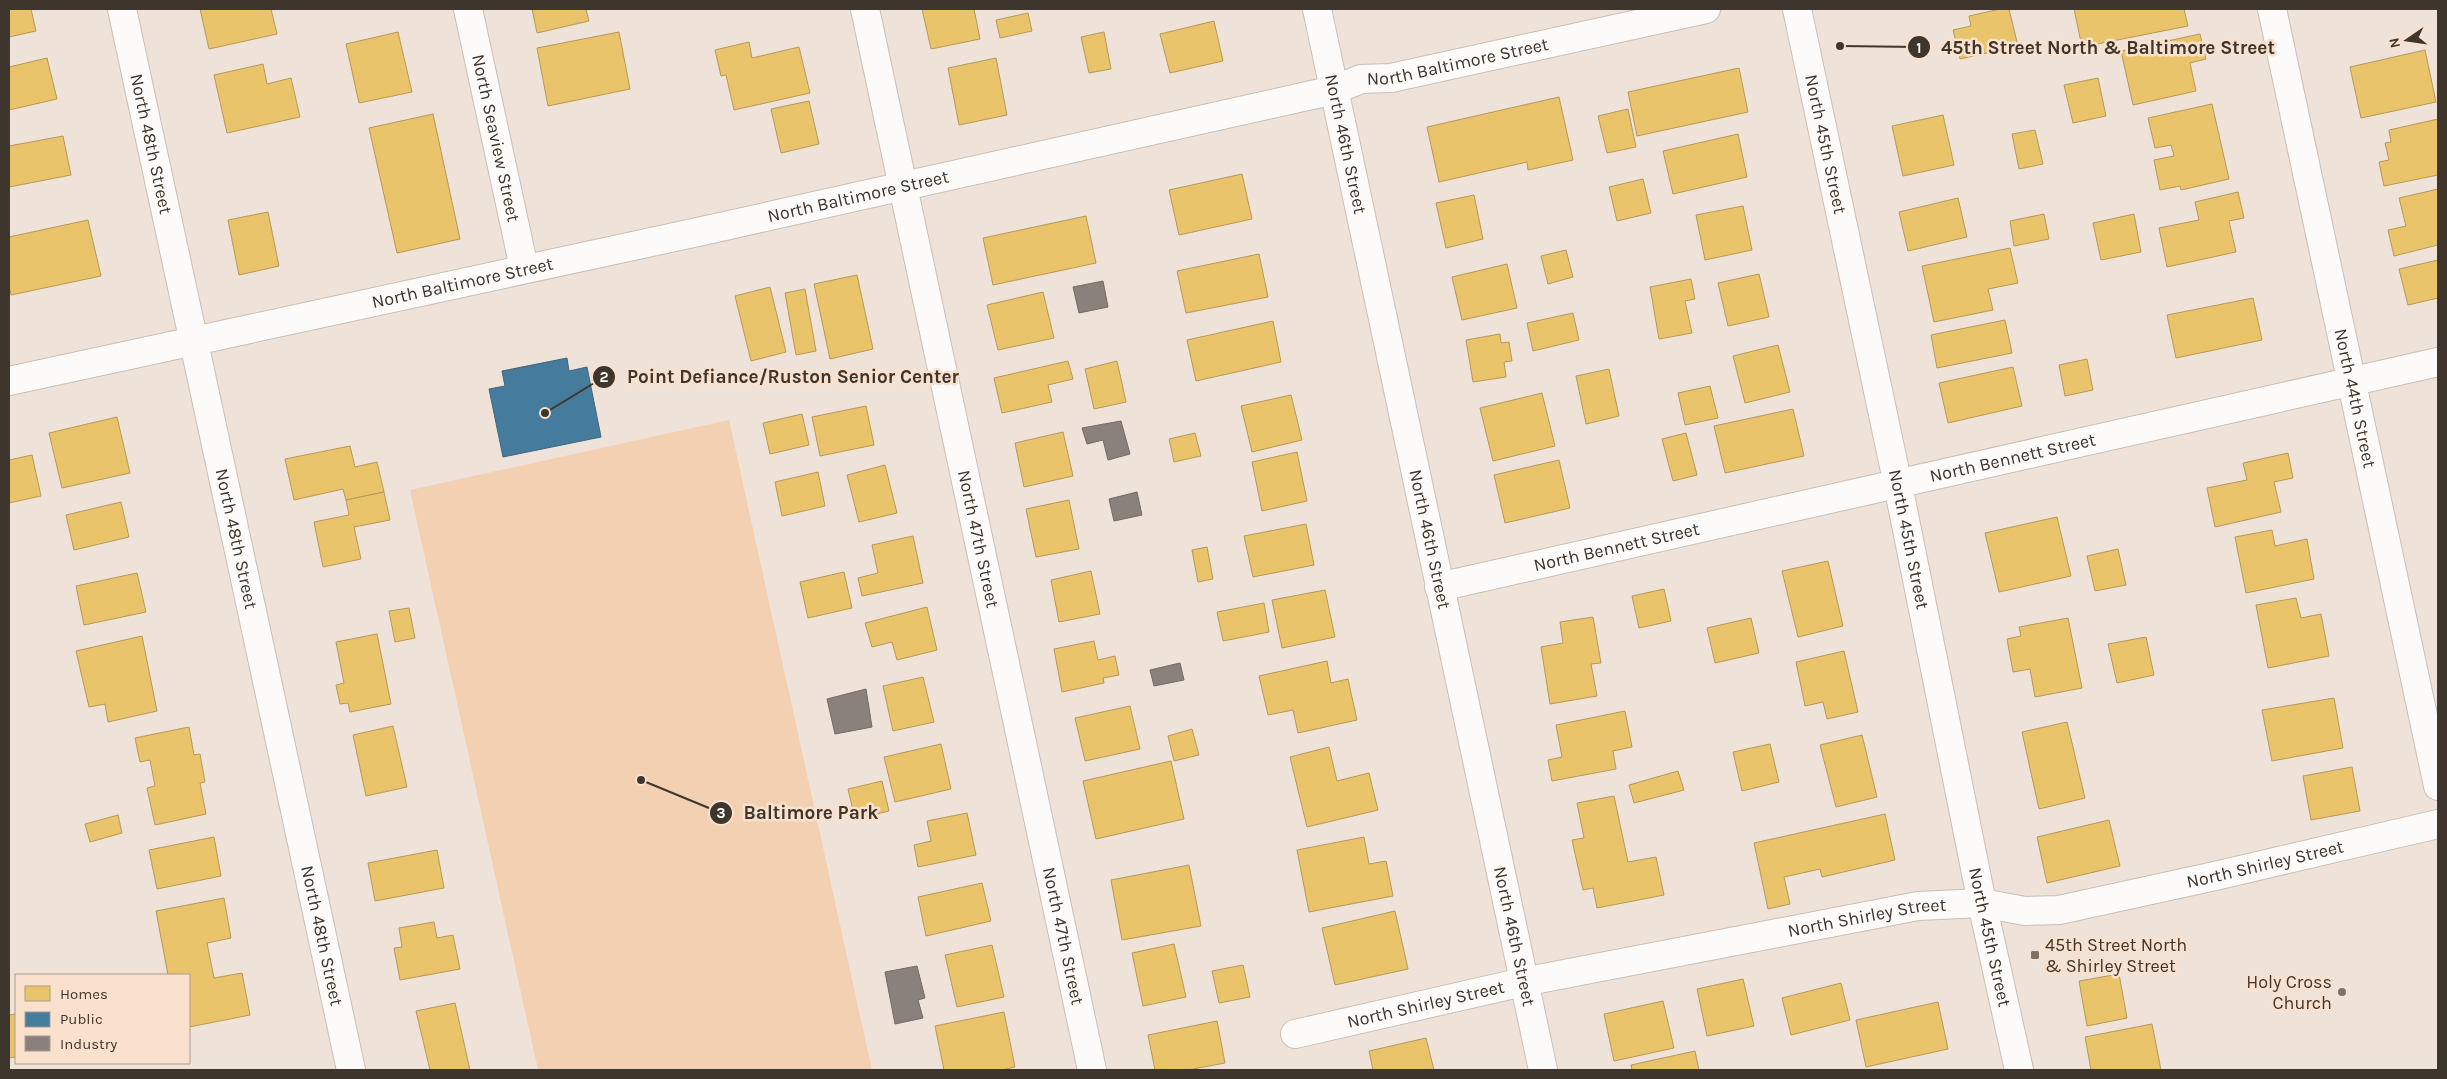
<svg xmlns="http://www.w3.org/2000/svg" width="2447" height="1079" font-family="Karla,sans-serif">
<rect width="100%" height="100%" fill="#efe2d8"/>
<!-- green -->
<path fill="#f4d0b3" d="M729 420 872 1070H538L410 490Z"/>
<!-- homes -->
<g fill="#e9c46a" stroke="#b69958">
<path d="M9 9H31L36 31 9 37Z"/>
<path d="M200 9H271L277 34 209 49Z"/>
<path d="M532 9H586L589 21 537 33Z"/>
<path d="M922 9H974L980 39 931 49Z"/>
<path d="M2000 9H2009L2018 46 1960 59 1953 30 1971 26 1969 16Z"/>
<path d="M2074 9H2184L2188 26 2082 47Z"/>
<path d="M1028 13 1032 31 1000 38 996 20Z"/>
<path d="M1214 21 1223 61 1170 73 1160 34Z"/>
<path d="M398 32 412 92 359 103 346 44Z"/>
<path d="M619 32 630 89 548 106 537 48Z"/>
<path d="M1104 32 1111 69 1089 73 1081 37Z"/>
<path d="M2200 34 2206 59 2190 63 2196 91 2133 105 2121 51Z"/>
<path d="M749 42 752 58 799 47 810 93 734 110 726 75 721 76 715 50Z"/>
<path d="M2425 50 2436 102 2361 118 2350 67Z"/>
<path d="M47 58 57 99 9 110V67Z"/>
<path d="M996 58 1007 115 959 125 948 68Z"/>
<path d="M263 64 267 84 291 78 300 117 227 133 214 75Z"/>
<path d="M1739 68 1748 112 1637 136 1628 92Z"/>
<path d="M2098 78 2106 116 2073 123 2064 85Z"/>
<path d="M1559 97 1573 160 1528 170 1527 162 1439 182 1427 127Z"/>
<path d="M809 101 819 144 781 153 771 109Z"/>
<path d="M2212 104 2229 179 2181 190 2180 186 2160 190 2154 160 2174 156 2171 145 2155 148 2148 118Z"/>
<path d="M1628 109 1636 147 1607 153 1598 116Z"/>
<path d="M433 114 460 239 397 253 369 128Z"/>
<path d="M1943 115 1954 165 1903 176 1892 126Z"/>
<path d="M2438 119V175L2384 186 2379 162 2389 160 2385 143 2391 142 2389 130Z"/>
<path d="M2035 130 2043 164 2019 169 2012 134Z"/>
<path d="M1738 134 1747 177 1673 194 1663 151Z"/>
<path d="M63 136 71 175 9 187V146Z"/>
<path d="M1242 174 1252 219 1179 235 1169 190Z"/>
<path d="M1643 179 1651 213 1617 221 1609 187Z"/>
<path d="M2438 189V245L2394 256 2388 230 2406 226 2399 198Z"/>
<path d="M2238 192 2244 218 2229 221 2236 252 2167 267 2159 228 2199 220 2195 202Z"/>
<path d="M1474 195 1483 239 1446 248 1436 203Z"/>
<path d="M1958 198 1967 237 1908 251 1899 212Z"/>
<path d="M1743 206 1752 250 1705 260 1696 215Z"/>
<path d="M268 212 279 266 239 275 228 220Z"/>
<path d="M2044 214 2049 239 2014 246 2010 221Z"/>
<path d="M2134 214 2141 252 2101 260 2093 223Z"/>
<path d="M1086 216 1096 263 993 285 983 238Z"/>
<path d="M88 220 101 276 11 295 9 286V237Z"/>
<path d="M2010 248 2018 283 1988 289 1993 310 1934 322 1922 266Z"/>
<path d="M1566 250 1573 277 1548 284 1541 256Z"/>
<path d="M1259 254 1268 297 1186 313 1177 271Z"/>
<path d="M2438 260V298L2408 305 2399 269Z"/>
<path d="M1507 264 1517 308 1462 320 1452 277Z"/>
<path d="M1759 274 1769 317 1728 326 1718 283Z"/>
<path d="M857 275 873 349 830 359 814 284Z"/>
<path d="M1691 279 1695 299 1685 301 1692 333 1659 339 1650 287Z"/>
<path d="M770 287 786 352 751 361 735 296Z"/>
<path d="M805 289 816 351 796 355 785 293Z"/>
<path d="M1043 292 1054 338 998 350 987 305Z"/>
<path d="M2253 298 2262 340 2176 358 2167 315Z"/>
<path d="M1573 313 1579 340 1533 351 1527 323Z"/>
<path d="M2005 320 2012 353 1937 368 1931 335Z"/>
<path d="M1273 321 1281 362 1196 381 1187 340Z"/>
<path d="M1500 334 1501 343 1509 342 1512 361 1504 362 1506 377 1473 382 1466 340Z"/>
<path d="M1778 345 1790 392 1745 403 1733 356Z"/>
<path d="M2087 359 2093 390 2065 396 2059 365Z"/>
<path d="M1068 361 1073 379 1048 385 1052 402 1002 413 994 378Z"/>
<path d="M1117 361 1126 402 1094 409 1085 369Z"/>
<path d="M2013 367 2022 406 1948 423 1939 383Z"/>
<path d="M1609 369 1619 416 1586 424 1576 376Z"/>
<path d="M1710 386 1718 418 1685 425 1678 393Z"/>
<path d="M1542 393 1555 446 1493 461 1480 408Z"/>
<path d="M1291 395 1302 440 1252 452 1241 406Z"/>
<path d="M866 406 874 445 820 456 812 417Z"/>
<path d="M1793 409 1804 456 1725 473 1714 426Z"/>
<path d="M802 414 809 445 770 454 763 423Z"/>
<path d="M117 417 130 473 62 488 49 433Z"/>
<path d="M1063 432 1073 476 1024 487 1015 443Z"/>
<path d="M1195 433 1201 456 1174 462 1169 439Z"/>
<path d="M1686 433 1697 475 1673 481 1662 439Z"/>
<path d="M350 446 355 467 377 462 384 492 346 500 343 489 294 500 285 459Z"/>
<path d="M1297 452 1307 501 1262 511 1252 462Z"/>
<path d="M2288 453 2293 478 2274 482 2281 512 2215 527 2207 488 2247 480 2243 463Z"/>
<path d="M32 455 41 496 9 503V460Z"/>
<path d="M1559 460 1570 508 1505 523 1494 475Z"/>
<path d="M885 465 897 513 859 522 847 475Z"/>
<path d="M818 472 825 506 782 516 775 482Z"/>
<path d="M384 492 390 520 354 527 361 559 323 567 314 522 349 515 346 500Z"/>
<path d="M1069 500 1079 549 1036 557 1026 509Z"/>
<path d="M121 502 129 537 74 550 66 515Z"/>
<path d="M2057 517 2071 576 1999 592 1985 533Z"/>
<path d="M1306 524 1314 565 1253 577 1244 536Z"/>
<path d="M2272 530 2275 546 2307 539 2314 579 2246 593 2235 537Z"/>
<path d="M913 536 923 583 862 596 858 578 878 573 872 545Z"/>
<path d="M1207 547 1213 579 1198 582 1192 550Z"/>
<path d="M2118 549 2126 585 2095 591 2087 556Z"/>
<path d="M1828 561 1843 626 1798 637 1782 571Z"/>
<path d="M1091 571 1100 614 1059 622 1051 580Z"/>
<path d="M844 572 852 608 808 618 800 582Z"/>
<path d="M137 573 146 612 84 625 76 586Z"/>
<path d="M1664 589 1671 621 1639 628 1632 596Z"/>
<path d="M1325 590 1335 637 1282 648 1272 600Z"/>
<path d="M2296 598 2301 618 2321 614 2329 656 2268 668 2256 605Z"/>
<path d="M1264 603 1269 632 1223 641 1217 612Z"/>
<path d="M927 607 937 650 897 660 892 642 872 647 865 623Z"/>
<path d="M409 608 415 638 395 642 389 611Z"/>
<path d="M1593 617 1601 663 1591 664 1597 696 1550 704 1541 647 1563 643 1560 622Z"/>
<path d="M1751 618 1759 653 1715 663 1707 628Z"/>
<path d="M2068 618 2082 688 2035 697 2030 669 2013 672 2007 639 2021 636 2019 627Z"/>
<path d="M377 634 391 704 350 712 348 703 340 704 336 685 344 683 336 642Z"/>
<path d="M142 636 157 711 108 722 105 704 89 707 76 651Z"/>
<path d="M2146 637 2154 675 2117 683 2108 644Z"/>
<path d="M1094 641 1098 660 1115 656 1119 675 1103 678 1104 683 1062 692 1054 649Z"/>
<path d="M1844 651 1858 712 1827 719 1823 702 1805 706 1796 662Z"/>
<path d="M1327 661 1331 683 1348 679 1357 720 1298 733 1293 710 1268 715 1259 676Z"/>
<path d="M923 677 934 722 893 731 883 686Z"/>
<path d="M2334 698 2343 748 2272 761 2262 710Z"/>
<path d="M1130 706 1140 749 1085 761 1075 718Z"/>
<path d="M1625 711 1632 747 1613 751 1616 769 1552 781 1548 760 1562 757 1556 725Z"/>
<path d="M2067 722 2085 798 2039 809 2022 732Z"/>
<path d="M393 726 407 787 366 796 353 735Z"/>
<path d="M189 727 194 755 200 754 205 782 200 783 206 814 155 825 147 788 155 786 150 760 140 762 135 738Z"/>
<path d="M1192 729 1199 755 1174 761 1168 736Z"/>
<path d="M1862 735 1877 797 1836 807 1820 745Z"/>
<path d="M941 744 951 789 895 802 884 757Z"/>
<path d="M1770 744 1779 782 1742 791 1733 752Z"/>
<path d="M1329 747 1337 781 1369 773 1378 810 1307 827 1290 757Z"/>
<path d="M1171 761 1184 819 1096 839 1083 781Z"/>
<path d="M2352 767 2360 811 2311 820 2303 776Z"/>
<path d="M1678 771 1684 790 1634 803 1629 785Z"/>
<path d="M882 781 889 811 855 819 848 789Z"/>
<path d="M1614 796 1628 862 1656 857 1664 895 1597 908 1593 888 1583 890 1572 840 1584 838 1577 803Z"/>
<path d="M967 813 976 855 918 867 914 845 931 841 927 821Z"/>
<path d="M1885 814 1895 860 1822 877 1820 869 1784 877 1790 904 1768 909 1754 843Z"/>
<path d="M118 815 122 833 90 842 85 824Z"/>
<path d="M2109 820 2120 866 2047 883 2037 837Z"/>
<path d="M214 837 221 876 157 889 149 850Z"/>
<path d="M1364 837 1369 864 1386 861 1393 896 1309 912 1297 850Z"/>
<path d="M437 850 444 888 375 901 368 863Z"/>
<path d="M1189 865 1201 926 1122 940 1111 880Z"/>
<path d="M982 883 991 921 926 936 918 897Z"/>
<path d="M224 898 231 938 207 943 214 978 242 973 250 1015 189 1027V975H168L156 911Z"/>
<path d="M1395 911 1408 969 1335 985 1322 928Z"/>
<path d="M434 922 437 938 453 935 460 969 400 980 394 948 402 947 399 928Z"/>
<path d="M1174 944 1186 997 1143 1006 1132 953Z"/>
<path d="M992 945 1004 997 957 1007 945 955Z"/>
<path d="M1243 965 1250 997 1219 1003 1212 971Z"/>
<path d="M2119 974 2127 1018 2087 1026 2079 981Z"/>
<path d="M1743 979 1754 1026 1707 1036 1697 989Z"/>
<path d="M1841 983 1850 1020 1791 1035 1782 998Z"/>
<path d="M1663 1001 1674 1048 1614 1061 1604 1014Z"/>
<path d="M1938 1002 1948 1049 1866 1067 1856 1020Z"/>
<path d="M455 1003 470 1070H430L416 1011Z"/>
<path d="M1004 1012 1015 1067 1001 1070H944L935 1026Z"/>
<path d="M16 1014V1057L9 1058V1015Z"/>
<path d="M1217 1021 1225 1063 1188 1070H1155L1148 1035Z"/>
<path d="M2152 1024 2161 1070H2091L2085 1037Z"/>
<path d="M1426 1038 1434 1070H1373L1369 1051Z"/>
<path d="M1695 1051 1699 1070H1632L1631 1065Z"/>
</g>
<!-- public -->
<path fill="#457b9d" stroke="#43667b" d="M567 358 569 371 587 367 601 437 503 457 489 389 505 386 502 371Z"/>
<!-- industry -->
<g fill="#8a817c" stroke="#736a64">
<path d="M1103 281 1108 307 1079 313 1073 287Z"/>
<path d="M1121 421 1130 454 1108 460 1103 440 1087 444 1082 428Z"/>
<path d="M1137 492 1142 515 1114 521 1109 499Z"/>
<path d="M1180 663 1184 680 1154 686 1150 670Z"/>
<path d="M866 689 872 727 835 734 827 699Z"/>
<path d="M917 966 925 998 918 1000 923 1018 895 1024 885 972Z"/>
</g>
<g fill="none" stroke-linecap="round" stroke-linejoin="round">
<defs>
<g id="minor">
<path id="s1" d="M122 9 351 1070"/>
<path id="s2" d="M468 9 524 268"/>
<path id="s3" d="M865 9 1092 1070"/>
<path id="s4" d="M1317 9 1543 1070"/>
<path id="s5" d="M1797 9 1898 485 1982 903 2019 1070"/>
<path id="s6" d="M2272 9 2438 786"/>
<path id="s7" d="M9 381 707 230 1334 90 1361 79 1391 78 1706 9"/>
<path id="s8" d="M1439 587 2438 362"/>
<path id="s9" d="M1295 1034 1523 982 1918 906 1982 903 2025 911 2059 910 2215 876 2438 824"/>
</g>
</defs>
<!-- minor casing -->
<use href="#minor" stroke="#c9bfb6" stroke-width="30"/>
<!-- minor -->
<use href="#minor" stroke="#fdfbf9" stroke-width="28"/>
</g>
<!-- markers -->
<g fill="#7c7269" stroke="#f9e1ce" stroke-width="2">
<rect x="2030" y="950" width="10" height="10" rx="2.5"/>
<circle cx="2342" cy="992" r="5"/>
</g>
<g text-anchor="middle" stroke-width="5" stroke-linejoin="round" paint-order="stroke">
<!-- street labels -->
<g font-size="18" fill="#3e352d" stroke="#f9e1ce">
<text dy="6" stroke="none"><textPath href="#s7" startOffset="1484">North Baltimore Street</textPath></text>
<text dy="6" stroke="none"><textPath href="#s2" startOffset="132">North Seaview Street</textPath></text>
<text dy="6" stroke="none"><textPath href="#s4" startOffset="138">North 46th Street</textPath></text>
<text dy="6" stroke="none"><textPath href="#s5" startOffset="138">North 45th Street</textPath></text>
<text dy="6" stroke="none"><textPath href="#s1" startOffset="138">North 48th Street</textPath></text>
<text dy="6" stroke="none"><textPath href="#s7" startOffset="869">North Baltimore Street</textPath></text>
<text dy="6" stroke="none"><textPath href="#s7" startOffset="464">North Baltimore Street</textPath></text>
<text dy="6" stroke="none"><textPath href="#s6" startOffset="398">North 44th Street</textPath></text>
<text dy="6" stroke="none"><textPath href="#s8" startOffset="588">North Bennett Street</textPath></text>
<text dy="6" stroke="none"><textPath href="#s3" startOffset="542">North 47th Street</textPath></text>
<text dy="6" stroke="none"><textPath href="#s5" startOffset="542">North 45th Street</textPath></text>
<text dy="6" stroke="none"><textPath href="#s1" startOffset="542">North 48th Street</textPath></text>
<text dy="6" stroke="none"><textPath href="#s4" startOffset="542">North 46th Street</textPath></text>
<text dy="6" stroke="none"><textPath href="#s8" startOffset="182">North Bennett Street</textPath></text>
<text dy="6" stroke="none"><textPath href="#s9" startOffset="989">North Shirley Street</textPath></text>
<text dy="6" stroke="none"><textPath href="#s9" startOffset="584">North Shirley Street</textPath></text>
<text dy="6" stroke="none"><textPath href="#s1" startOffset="948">North 48th Street</textPath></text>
<text dy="6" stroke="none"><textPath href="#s3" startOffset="948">North 47th Street</textPath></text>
<text dy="6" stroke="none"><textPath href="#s4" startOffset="948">North 46th Street</textPath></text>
<text dy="6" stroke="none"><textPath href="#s5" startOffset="948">North 45th Street</textPath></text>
<text dy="6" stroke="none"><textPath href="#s9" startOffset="134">North Shirley Street</textPath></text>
</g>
<!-- poi labels -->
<g font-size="18" fill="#3e352d" stroke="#f9e1ce" text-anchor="start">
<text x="2045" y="951">45th Street North<tspan x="2045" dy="21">&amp; Shirley Street</tspan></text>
<text x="2332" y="988" text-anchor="end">Holy Cross<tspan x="2332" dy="21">Church</tspan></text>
</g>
</g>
<!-- callouts -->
<path fill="none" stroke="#3e352d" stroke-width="2" d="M1840 46L1919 47M545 413L604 377M641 780L721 813"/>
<g fill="#3e352d" stroke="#f9e1ce" stroke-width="2">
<circle cx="1840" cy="46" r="5"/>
<circle cx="545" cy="413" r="5"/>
<circle cx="641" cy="780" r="5"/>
<circle cx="1919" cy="47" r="12"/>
<circle cx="604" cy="377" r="12"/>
<circle cx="721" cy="813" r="12"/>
</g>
<g font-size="15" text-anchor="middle" font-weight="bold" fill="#fff">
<text x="1919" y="53">1</text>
<text x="604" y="382">2</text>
<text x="721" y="818">3</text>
</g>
<g font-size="19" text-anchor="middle" font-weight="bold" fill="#3e352d" stroke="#f9e1ce" stroke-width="5" stroke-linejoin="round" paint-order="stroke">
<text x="2108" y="54">45th Street North &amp; Baltimore Street</text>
<text x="793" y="383">Point Defiance/Ruston Senior Center</text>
<text x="811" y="819">Baltimore Park</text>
</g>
<!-- border -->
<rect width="2447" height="1079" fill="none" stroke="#3e352d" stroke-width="20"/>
<!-- legend -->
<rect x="15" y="974" width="175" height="90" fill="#f9e1ce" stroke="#ae9c8e"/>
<rect x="25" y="986" width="25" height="15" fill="#e9c46a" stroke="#ae9c8e"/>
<text x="60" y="999" font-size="15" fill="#3e352d">Homes</text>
<rect x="25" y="1012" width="25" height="15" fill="#457b9d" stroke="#ae9c8e"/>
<text x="60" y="1024" font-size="15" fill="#3e352d">Public</text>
<rect x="25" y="1036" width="25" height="15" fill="#8a817c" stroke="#ae9c8e"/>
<text x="60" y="1049" font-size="15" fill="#3e352d">Industry</text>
<!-- north arrow -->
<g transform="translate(2407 40) rotate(257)" stroke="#f9e1ce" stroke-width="4" paint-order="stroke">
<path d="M0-4L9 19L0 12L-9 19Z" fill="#3e352d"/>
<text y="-8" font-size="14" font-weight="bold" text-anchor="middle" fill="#3e352d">N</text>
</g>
</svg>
